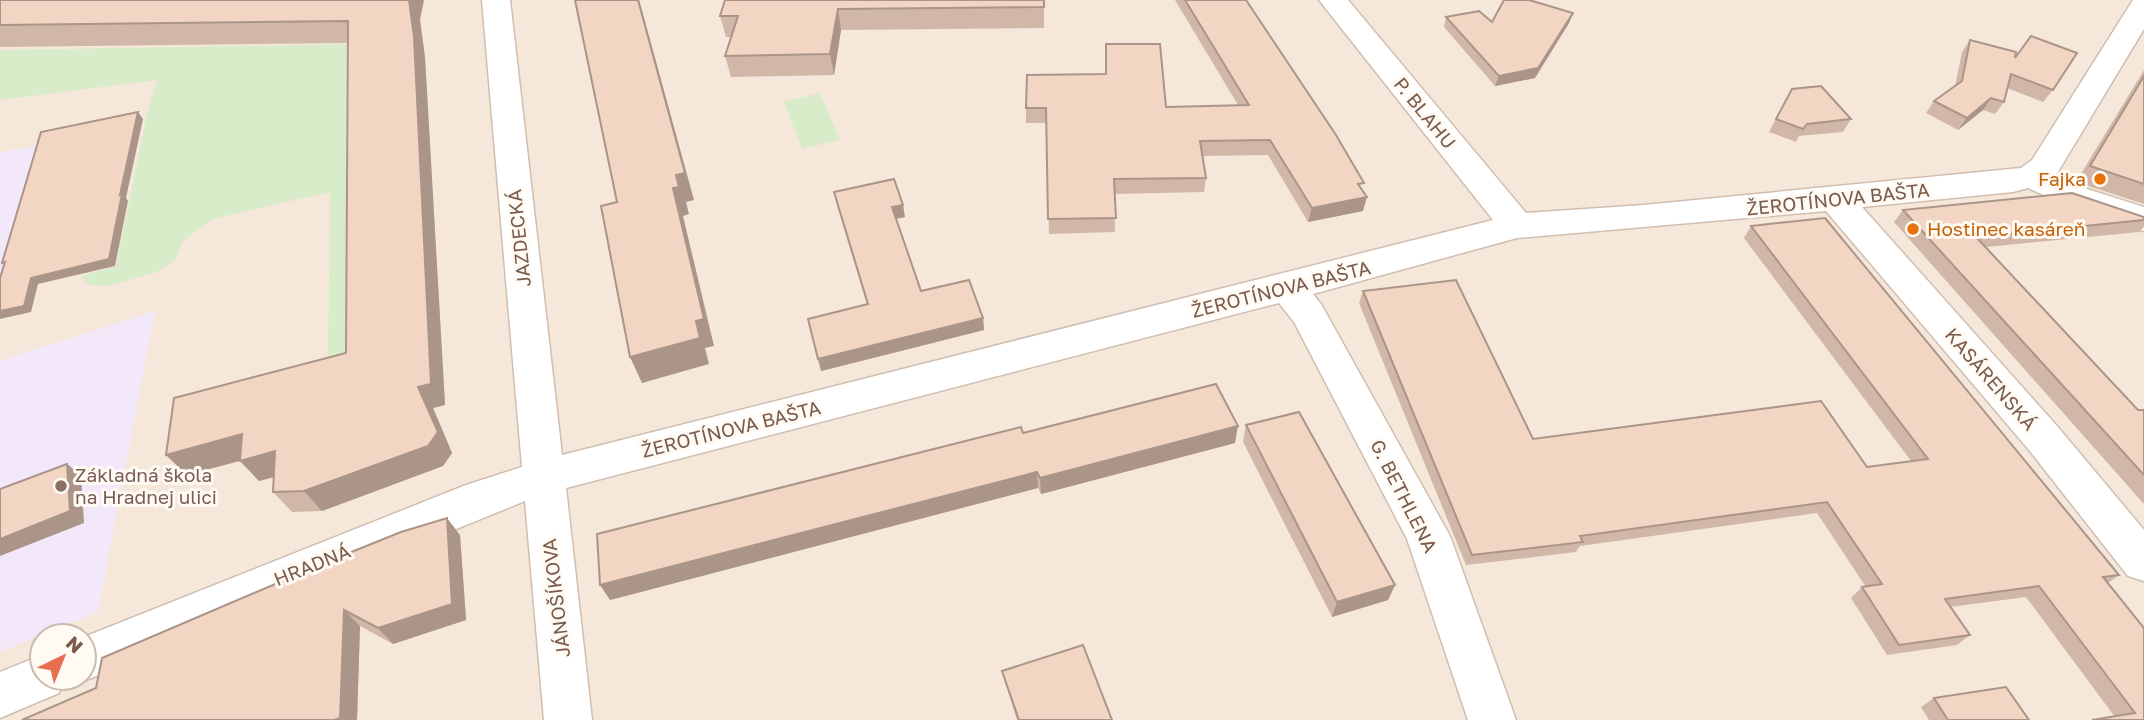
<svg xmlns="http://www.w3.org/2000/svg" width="2144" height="720" font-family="'Golos Text',sans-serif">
<rect width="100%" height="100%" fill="#fdf6ec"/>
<!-- residential -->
<path fill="#f5e8da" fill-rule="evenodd" d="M0 0H2144V720H0ZM42 636H84V678H42Z"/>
<!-- education -->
<g fill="#f3e8fa">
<path d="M40 146 0 287V152Z"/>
<path d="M155 311 98 612 0 652V361Z"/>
</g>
<!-- green -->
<g fill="#d8ecc9">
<path d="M354 44 357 351 328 358 330 192 212 219 183 241 175 261 155 273 106 286 88 285 81 276 116 266 146 118 157 80 0 100V50Z"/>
<path d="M820 93 840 140 802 149 784 102Z"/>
</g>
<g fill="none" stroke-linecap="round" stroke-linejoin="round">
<defs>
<g id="minor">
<path d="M482 0H510L562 455 1493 220 1319 0H1348L1526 213 1644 205 2021 168 2032 160 2133 0H2144V29L2056 175 2084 188 2144 207V231L2074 209 2028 188 2013 192 1862 207 2057 426 2144 530V581L2128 576 2029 450 1826 211 1517 238 1313 294 1321 304 1450 536 1516 720H1468L1407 539 1294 322 1279 303 566 488 592 720H544L525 501 101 674 84 681 77 678H84V637L466 485 522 467Z"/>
<path d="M42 655V678H65L59 693 0 718V672Z"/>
</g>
</defs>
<!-- minor casing -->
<use href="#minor" stroke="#d1beb0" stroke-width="3"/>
<!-- minor -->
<use href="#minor" fill="#fff" fill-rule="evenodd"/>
</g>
<!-- wall -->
<g fill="#d1b7a8">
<path d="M0 0 420 20 425 58 445 405 433 408 452 453 443 466 322 511 292 512 273 492 274 477 259 481 240 461 187 475 166 455 346 353 348 43 0 47Z"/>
<path d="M725 0H1044V28L841 30 834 75 731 77 725 56 731 37H726L720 16Z"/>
<path d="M1175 0H1246L1362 190 1363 211 1308 222 1268 155 1202 156 1206 178 1204 192 1114 194 1115 232 1049 234 1046 123H1026V108L1105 74 1106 44 1166 107 1238 105Z"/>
<path d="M1573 13 1569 23 1535 78 1495 86 1444 27 1446 17 1492 22Z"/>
<path d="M1970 40 2015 58 2053 90 2043 102 2007 88 2004 102 1995 114 1983 110 1958 130 1926 113 1934 101 1955 86 1962 52Z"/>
<path d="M2144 70V204L2076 182Z"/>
<path d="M1792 89 1851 119 1843 132 1799 136 1796 142 1769 132Z"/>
<path d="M834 192 905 217 896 219 921 291 983 318 984 330 821 371 867 305 837 205Z"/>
<path d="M1903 210 2144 217V227L2139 232 1986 247 2138 410H2144V504L1894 222Z"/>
<path d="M1751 226 2119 575 2108 583 2144 720 2115 717 2026 597 1950 607 1970 635 1957 645 1887 655 1851 598 1862 587H1866L1817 513 1580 546 1576 552 1466 565 1359 303 1363 291 1533 439 1867 467 1911 461 1744 238Z"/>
<path d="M1246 425 1395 585 1388 600 1332 617 1243 442Z"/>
<path d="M1023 433 1235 443 1041 494 1038 488 610 600Z"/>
<path d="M460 535 466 620 393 644 360 626 357 720H22Z"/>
<path d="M1002 671 1112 720H1017L1003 676Z"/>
<path d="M1934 698 2029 720H1929L1921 707Z"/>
</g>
<!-- shaded-wall -->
<g fill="#aa9588">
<path d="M409 0H424L420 20 425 58 445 405 433 408 452 453 443 466 322 511 304 491 418 387Z"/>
<path d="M638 0H639L641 7 694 200 686 202 689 214 683 216 714 346 705 348 709 364 642 383 630 357 696 321 673 188Z"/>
<path d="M838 9 841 30 834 75 830 54Z"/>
<path d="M1573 13 1569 23 1535 78 1495 86 1499 76Z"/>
<path d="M1991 98 1983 110 1958 130 1967 118Z"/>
<path d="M138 112 143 119 126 198 128 201 115 266 38 284 31 312 0 319V311L31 278 120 195Z"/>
<path d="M1367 197 1363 211 1308 222 1312 208Z"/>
<path d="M903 205 905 217 894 219 892 207Z"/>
<path d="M983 318 984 330 821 371 818 359Z"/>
<path d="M1238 426 1235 443 1041 494 1040 478Z"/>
<path d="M242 434 261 455 187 475 166 455Z"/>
<path d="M275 451 293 472 259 481 240 461Z"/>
<path d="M67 464 81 475 84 523 0 556V539Z"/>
<path d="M1037 472 1038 488 610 600 600 585Z"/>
<path d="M447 518 460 535 466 620 393 644 378 628Z"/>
<path d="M1395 585 1388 600 1332 617 1337 602Z"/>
<path d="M344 610 360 626 357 720H334Z"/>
</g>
<!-- building -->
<g fill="#f3d5c3" stroke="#aa9588" stroke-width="2">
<path d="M0 0H409L414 37 431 384 418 387 438 432 428 446 304 491 273 492 275 451 240 461 242 434 166 455 174 398 346 353 348 21 0 25Z"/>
<path d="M575 0H638L685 173 676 175 679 187 673 188 704 319 696 321 700 338 630 357 601 206 617 202Z"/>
<path d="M725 0H1044V7L838 9 830 54 725 56 738 16H720Z"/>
<path d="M1185 0H1246L1336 135 1364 183 1358 184 1367 197 1312 208 1270 140 1200 141 1206 178 1114 179 1116 218 1048 219 1046 108H1026L1027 75 1106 74V44H1160L1166 107 1249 105Z"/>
<path d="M1504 0H1529L1573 13 1538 68 1499 76 1446 17 1479 11 1492 22Z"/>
<path d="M2031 36 2077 53 2053 90 2011 74 2004 102 1991 98 1967 118 1934 101 1962 81 1970 40 2016 52 2015 58Z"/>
<path d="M2144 76V184L2090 166Z"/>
<path d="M1821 86 1851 119 1807 124 1803 129 1776 119 1792 89Z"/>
<path d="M138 112 120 195 122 194 109 259 31 278 24 306 0 311V278L5 262 2 263 41 132Z"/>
<path d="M894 179 903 205 892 207 921 291 969 280 983 318 818 359 808 319 868 304 834 192Z"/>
<path d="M2072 193 2144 217V220L1976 237 2138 410H2144V475L1903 210Z"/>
<path d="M1825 218 2119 575 2103 577 2144 628V720H2092L2135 713 2039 586 1945 599 1970 635 1899 645 1862 587 1882 584 1827 502 1580 536 1583 542 1472 555 1363 291 1456 280 1533 439 1821 401 1867 467 1928 459 1751 226Z"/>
<path d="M1216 384 1238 426 1040 478 1037 472 600 585 597 534 1021 427 1023 433Z"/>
<path d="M1299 412 1395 585 1337 602 1246 425Z"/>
<path d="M67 464 70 511 0 539V489Z"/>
<path d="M447 518 452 604 378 628 344 610 340 718 334 720H22L96 688 102 658 329 561 401 532Z"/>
<path d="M1083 645 1112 720H1019L1002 671Z"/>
<path d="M2006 687 2029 720H1948L1934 698Z"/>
</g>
<!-- markers -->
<g fill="#e8710a" stroke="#fffaf3" stroke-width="2.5">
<circle cx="2100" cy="179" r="7"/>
<circle cx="1913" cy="229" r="7"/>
</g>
<circle fill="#8d6e63" stroke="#fffaf3" stroke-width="2.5" cx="61" cy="486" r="7"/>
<g text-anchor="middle" stroke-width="6" stroke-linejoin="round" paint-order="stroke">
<!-- street labels -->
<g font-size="19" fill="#7a5c4d" stroke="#fffaf3">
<text transform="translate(1425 113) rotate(51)" y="7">P. BLAHU</text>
<text transform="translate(1838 199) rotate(-6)" y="7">ŽEROTÍNOVA BAŠTA</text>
<text transform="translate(519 238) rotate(-96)" y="7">JAZDECKÁ</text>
<text transform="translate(1281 289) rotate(-14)" y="7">ŽEROTÍNOVA BAŠTA</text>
<text transform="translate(1991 379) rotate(49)" y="7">KASÁRENSKÁ</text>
<text transform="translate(731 429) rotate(-14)" y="7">ŽEROTÍNOVA BAŠTA</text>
<text transform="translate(1404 496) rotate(63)" y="7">G. BETHLENA</text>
<text transform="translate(312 565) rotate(-22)" y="7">HRADNÁ</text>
<text transform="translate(556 598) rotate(-97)" y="7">JÁNOŠÍKOVA</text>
</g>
<!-- food labels -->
<g font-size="19" fill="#c56008" stroke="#fffaf3" text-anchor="end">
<text x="2086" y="186">Fajka</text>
<text x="1927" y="236" text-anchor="start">Hostinec kasáreň</text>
</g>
<!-- education labels -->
<g font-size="19" fill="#785e54" stroke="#fffaf3" text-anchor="start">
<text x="75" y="482">Základná škola<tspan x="75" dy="22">na Hradnej ulici</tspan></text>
</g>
</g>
<!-- north arrow -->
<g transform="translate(63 657) rotate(43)"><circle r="33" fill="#fffaf3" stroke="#cabbb1" stroke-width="2"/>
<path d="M0-5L12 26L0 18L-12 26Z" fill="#e76f51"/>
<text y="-10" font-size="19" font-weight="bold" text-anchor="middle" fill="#7a5c4d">N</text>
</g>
</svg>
